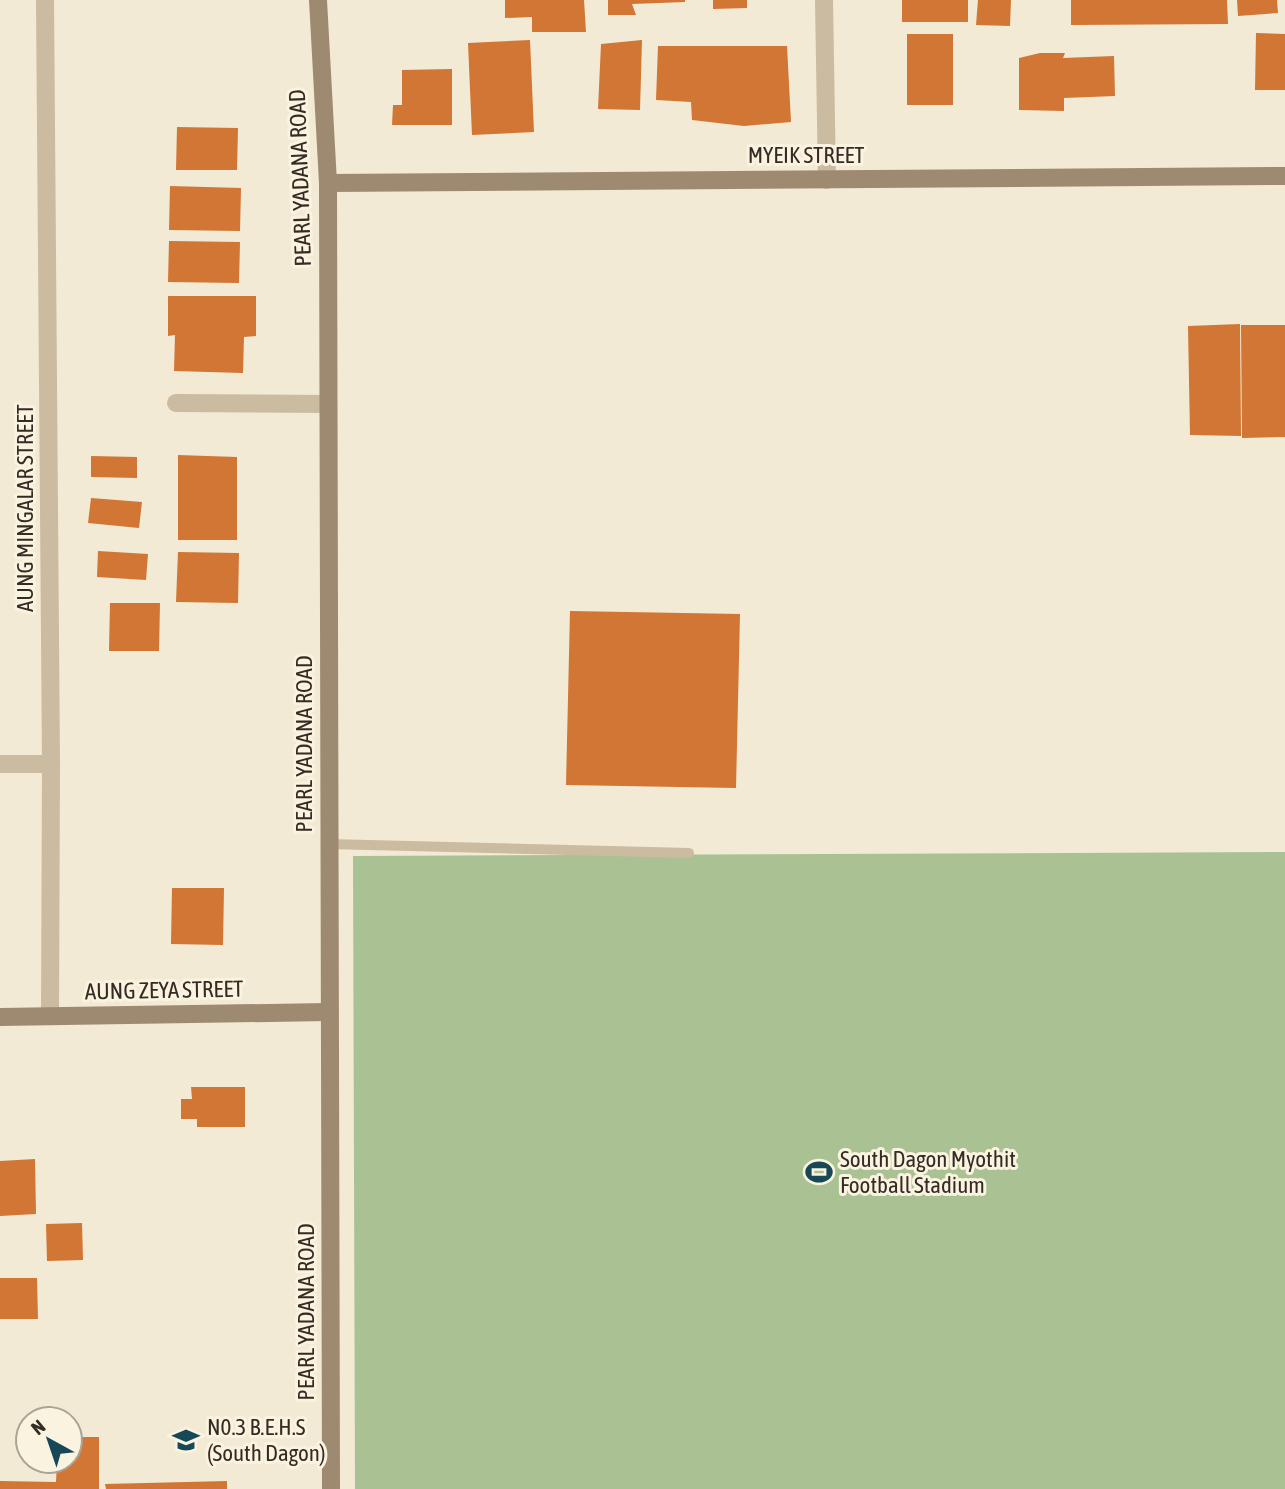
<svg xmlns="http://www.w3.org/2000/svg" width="1285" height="1489" font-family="'Asap Condensed',sans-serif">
<rect width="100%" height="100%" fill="#f2ead4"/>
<!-- green -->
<path fill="#aac293" d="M1285 852V1489H355L353 856Z"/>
<!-- building -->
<g fill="#d17634">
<path d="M505 0H584L586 32H532V17L505 18Z"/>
<path d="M608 0H685V2L632 4 636 15H608Z"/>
<path d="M713 0H747V8L713 9Z"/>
<rect x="902" y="0" width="66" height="22"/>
<path d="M978 0H1011L1010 26 976 25Z"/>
<path d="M1071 0H1227L1228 24 1071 25Z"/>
<path d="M1237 0H1277L1278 13 1238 16Z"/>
<path d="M1256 33 1285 34V90H1255Z"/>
<rect x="907" y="34" width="46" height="71"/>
<path d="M530 40 534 132 472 135 468 43Z"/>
<path d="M642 40 640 110 598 109 601 44Z"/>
<path d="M658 46H787L791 122 744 126 692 120 691 102 656 100Z"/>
<path d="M1040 53H1065L1063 58 1114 56 1115 96 1064 98V111L1019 110V58Z"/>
<path d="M452 69V125H392L393 105H402V70Z"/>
<path d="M177 127 238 128 237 170H176Z"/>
<path d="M170 186 241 188 240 231 169 230Z"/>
<path d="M169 241 240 242 239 283 168 282Z"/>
<path d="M168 296H256V336L244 337 243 373 174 371 175 335 168 336Z"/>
<path d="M1240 324 1241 436 1190 435 1188 326Z"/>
<path d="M1241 325H1285V437L1242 438Z"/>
<path d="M178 455 237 457V540H178Z"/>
<path d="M91 456 137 457V478L91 477Z"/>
<path d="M91 498 142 502 139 528 88 523Z"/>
<path d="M98 551 148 554 146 580 97 577Z"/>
<path d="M178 552 239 553 238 603 176 602Z"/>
<path d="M110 603H160L159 651H109Z"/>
<path d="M570 611 740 614 736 788 566 785Z"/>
<path d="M172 888H224L223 945 171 944Z"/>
<path d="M191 1087H245V1127H197V1119H181V1099H192Z"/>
<path d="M35 1159 36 1214 0 1216V1161Z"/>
<path d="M82 1223 83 1260 47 1261 46 1224Z"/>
<path d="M0 1278H37L38 1319H0Z"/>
<path d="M70 1437H99V1489H0V1481L56 1482 57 1461H70Z"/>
<path d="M227 1481V1489H106L105 1484Z"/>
</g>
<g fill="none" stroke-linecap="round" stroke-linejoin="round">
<!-- lane -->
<path stroke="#cbbba0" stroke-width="10" d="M328 844 689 853"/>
<!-- street -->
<g stroke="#cbbba0" stroke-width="18">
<path d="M45 0 51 764 50 1016"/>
<path d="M824 0 827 180"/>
<path d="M176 403 328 404"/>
<path d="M0 764H51"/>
</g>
<!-- secondary -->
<g stroke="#9e8a71" stroke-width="18">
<path d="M318 0 328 183 331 1489"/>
<path d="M328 183 1285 176"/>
<path d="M0 1017 328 1012"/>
</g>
</g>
<!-- icons -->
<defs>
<symbol id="stadium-bare" viewBox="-9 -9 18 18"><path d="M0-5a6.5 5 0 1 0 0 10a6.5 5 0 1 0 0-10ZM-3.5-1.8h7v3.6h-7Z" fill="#164858" stroke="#faf3e0" stroke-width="2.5" paint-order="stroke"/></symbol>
<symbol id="school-bare" viewBox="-9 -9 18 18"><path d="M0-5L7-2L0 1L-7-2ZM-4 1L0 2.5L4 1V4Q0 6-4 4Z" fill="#164858" stroke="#faf3e0" stroke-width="2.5" paint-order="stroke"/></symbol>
</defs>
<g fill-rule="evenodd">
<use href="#stadium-bare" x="800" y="1153" width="38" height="38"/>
<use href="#school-bare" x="167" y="1421" width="38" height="38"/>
</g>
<g text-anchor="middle" stroke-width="6" stroke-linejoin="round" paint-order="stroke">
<!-- street labels -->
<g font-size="23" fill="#342c24" stroke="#faf3e0">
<text x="806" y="163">MYEIK STREET</text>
<text transform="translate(300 178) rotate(-92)" y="8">PEARL YADANA ROAD</text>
<text transform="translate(25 508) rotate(-90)" y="8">AUNG MINGALAR STREET</text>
<text transform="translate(304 744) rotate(-90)" y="8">PEARL YADANA ROAD</text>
<text transform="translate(164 990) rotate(-1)" y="8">AUNG ZEYA STREET</text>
<text transform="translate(306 1312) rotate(-90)" y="8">PEARL YADANA ROAD</text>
</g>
<!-- poi labels -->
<g font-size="23" fill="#342c24" stroke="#faf3e0" text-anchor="start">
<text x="840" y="1167">South Dagon Myothit<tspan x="840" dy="26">Football Stadium</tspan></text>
<text x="207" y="1435">N0.3 B.E.H.S<tspan x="207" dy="26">(South Dagon)</tspan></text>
</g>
</g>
<!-- north arrow -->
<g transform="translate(49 1440) rotate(320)"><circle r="33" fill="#faf3e0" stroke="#aba395" stroke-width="2"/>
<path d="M0-5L12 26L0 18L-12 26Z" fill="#164858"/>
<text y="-10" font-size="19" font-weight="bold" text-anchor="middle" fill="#342c24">N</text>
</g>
</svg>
